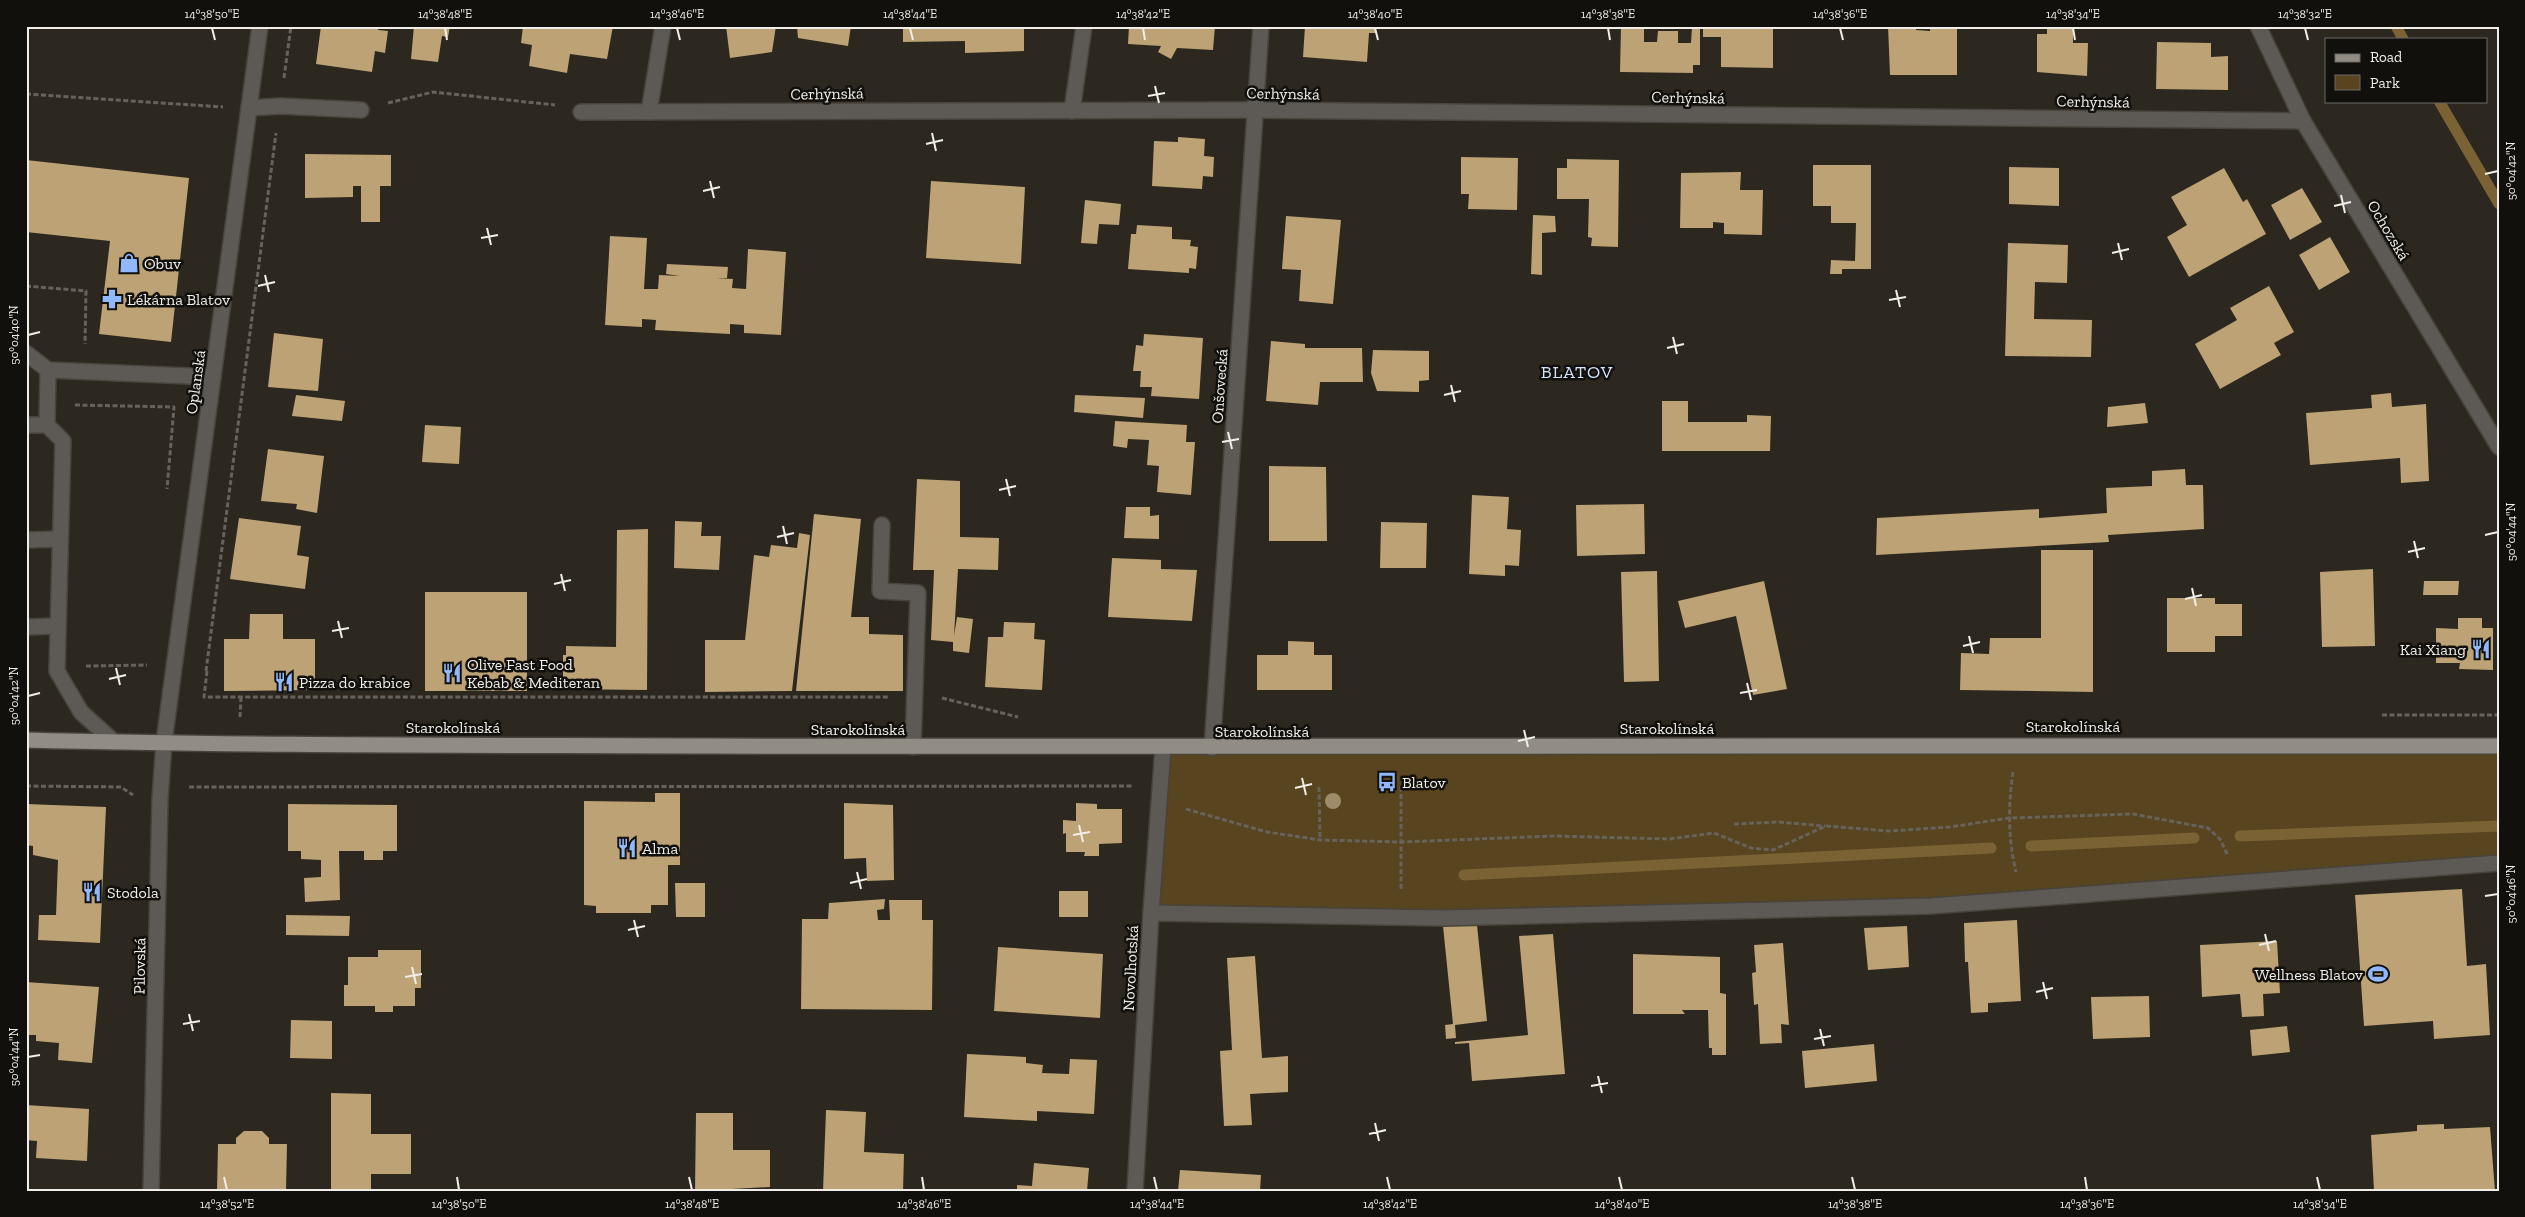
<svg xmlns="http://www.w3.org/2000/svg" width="2525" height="1217" font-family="'Zilla Slab',serif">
<rect width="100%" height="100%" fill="#2c271f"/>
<!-- green -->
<path fill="#58441e" d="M2499 747V864L1822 909 1151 913 1163 748Z"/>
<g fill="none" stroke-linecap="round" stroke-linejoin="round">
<!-- stream -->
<g stroke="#7a6235" stroke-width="11">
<path d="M2396 26 2403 39"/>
<path d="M2439 101 2499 204"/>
<path d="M2240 836 2499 826"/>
<path d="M2031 846 2194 838"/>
<path d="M1464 875 1991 848"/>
</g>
</g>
<!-- building -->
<g fill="#bca274">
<path d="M321 26H379L378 30 388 31 385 53 375 51 372 72 316 64Z"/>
<path d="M414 26H450L448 37 442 36 438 62 411 59Z"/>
<path d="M523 26H613L607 59 570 54 567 73 529 66 532 45 521 43Z"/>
<path d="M726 26H776L772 52 730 58Z"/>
<path d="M797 26H851L848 46 798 38Z"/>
<path d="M903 26H1024V51L965 53V41L903 42Z"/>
<path d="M1129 26H1215L1213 50 1177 48 1171 59 1158 52 1161 46 1128 44Z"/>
<path d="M1305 26H1376V33H1369L1367 62 1303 57Z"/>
<path d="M1621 26H1644V42H1657L1658 31H1678V43H1691L1692 27 1700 26V65H1693V73L1620 72Z"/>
<path d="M1703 26H1773V68L1721 67V37H1703Z"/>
<path d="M1888 26H1916V30L1930 31V26H1957V75H1890Z"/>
<path d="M2047 28H2073V43H2088L2087 76 2037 72V34H2047Z"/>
<path d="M2157 42 2211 43V57L2228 56V90L2156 89Z"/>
<path d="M1178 137 1205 139 1204 156 1214 157 1213 177 1203 176 1202 189 1152 186 1154 141 1178 142Z"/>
<path d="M305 154 391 155V186H380V222H361V186H353V197L305 198Z"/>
<path d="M1461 157 1518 158 1517 210 1468 209 1469 194H1461Z"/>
<path d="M1567 159 1619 160 1618 247 1591 246 1592 238 1588 237 1589 199H1557V168H1567Z"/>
<path d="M26 160 189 178 171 342 99 334 110 241 26 232Z"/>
<path d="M1813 165H1871V269H1842V274H1830L1831 260 1855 261 1856 223H1831V206H1813Z"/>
<path d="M2009 167 2059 168V206L2009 204Z"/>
<path d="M2224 168 2243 202 2247 199 2266 234 2189 277 2167 237 2187 225 2171 197Z"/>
<path d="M1739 172H1741L1740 190H1763L1762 235 1724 234V223L1713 222V228H1680L1681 173Z"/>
<path d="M931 181 1025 187 1021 264 926 258Z"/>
<path d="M2302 188 2322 222 2290 240 2271 205Z"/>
<path d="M1085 200 1121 204 1119 225 1099 224 1097 244 1081 243Z"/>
<path d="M1533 215 1555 216 1556 232 1542 233V275L1531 274Z"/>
<path d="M1286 216 1341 220 1333 304 1299 301 1301 270 1282 269Z"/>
<path d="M1137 225 1172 227V239L1191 240 1190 246 1198 247 1196 269 1189 268V273L1128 269 1131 234H1136Z"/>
<path d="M610 236 647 238 644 289H658L659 275 680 276 666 274 667 264 728 267 727 278H717L733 279 732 288 746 289 748 249 786 252 781 335 744 333V325L730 324V334L655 330 656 320 642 319V327L605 325Z"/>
<path d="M2330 237 2350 272 2319 290 2299 255Z"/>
<path d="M2008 243 2068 245 2067 283 2035 282 2034 319 2092 320 2091 357 2005 356Z"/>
<path d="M2269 286 2294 332 2274 343 2281 355 2220 389 2195 344 2237 320 2230 308Z"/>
<path d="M274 333 323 339 318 391 268 387Z"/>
<path d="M1144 334 1203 338 1199 399 1151 396 1152 387H1140L1141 371H1133L1136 345 1143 346Z"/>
<path d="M1271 341 1305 344V348H1362L1363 382H1320L1318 405 1266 401Z"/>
<path d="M1373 350 1429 351V380L1419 381V392L1377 391 1371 373Z"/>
<path d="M2391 393 2392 407 2426 404 2429 481 2401 483 2400 458 2310 465 2306 413 2372 408 2371 395Z"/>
<path d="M296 395 345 401 342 421 292 416Z"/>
<path d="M1075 395 1145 398 1143 418 1074 412Z"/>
<path d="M1662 401H1688V422H1747V415L1771 416 1770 451H1662Z"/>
<path d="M2145 403 2148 423 2107 427 2108 407Z"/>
<path d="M1115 421 1187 425 1186 442H1195L1191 495 1157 492 1159 466 1147 465 1149 440 1128 439 1127 448 1113 446Z"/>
<path d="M425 425 461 427 459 464 422 462Z"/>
<path d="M268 449 324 456 317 513 296 509 297 504 261 501Z"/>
<path d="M1269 466 1326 467 1327 541H1269Z"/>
<path d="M2185 469 2186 485H2203L2204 529 2108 535 2109 542 1876 555 1877 518 2039 509V518L2107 513 2106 488 2152 486V471Z"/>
<path d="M917 479 960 481V537L999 538 998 570 958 569 954 636 957 617 973 619 969 653 953 651V642L931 640 934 570H913Z"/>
<path d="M1472 495 1509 497 1507 529 1521 530 1519 566 1505 565V576L1469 574Z"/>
<path d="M1644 504 1645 554 1577 556 1576 505Z"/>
<path d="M1126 507H1150V516L1159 515V539L1124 538Z"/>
<path d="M814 514 861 519 851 617H869V634L903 635V691H796Z"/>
<path d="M239 518 301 526 297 555 309 557 305 589 230 579Z"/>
<path d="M675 521 702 522 701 536H721L719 570 674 568Z"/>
<path d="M1381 522 1427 523 1426 568H1380Z"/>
<path d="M648 529 647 690 563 689V655H566V646L616 647 617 530Z"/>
<path d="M799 533 810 535 792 691 705 692V640H745L754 555 769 557 771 545 797 548Z"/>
<path d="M2041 550H2093V692L1960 690 1961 653 1989 654 1990 638H2041Z"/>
<path d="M1112 558 1161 560V569L1197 570 1192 621 1108 617Z"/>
<path d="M2373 569 2375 646 2322 647 2320 572Z"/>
<path d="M1657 571 1659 681 1624 682 1621 572Z"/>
<path d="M1764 581 1787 689 1753 695 1736 616 1685 628 1678 601Z"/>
<path d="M2424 581H2459L2458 595H2423Z"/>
<rect x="425" y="592" width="102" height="99"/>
<path d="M2167 598H2215V604H2242V636H2215V652H2167Z"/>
<path d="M250 614H283V639H315V690L224 691V639H249Z"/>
<path d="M2458 618H2482V628H2493V670L2459 669 2460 663H2436V628L2458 629Z"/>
<path d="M1004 622 1035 623 1034 639 1045 640 1042 690 985 687 988 637H1003Z"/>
<path d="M1288 641 1314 642V655H1332V690H1257V655H1288Z"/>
<path d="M655 793H680V865H668V905H651V913H596V906L584 905V801L655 802Z"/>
<path d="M844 803 893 805 894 880 867 881 866 858 844 859Z"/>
<path d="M1076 803 1097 804V809H1122V843L1099 844V856H1084L1085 852H1066V833L1063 834V820L1076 821Z"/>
<path d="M26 804 106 807 100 943 38 940 39 915H56L58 860 33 855V846L26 845Z"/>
<path d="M288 804 397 805V851H383V860H364V851H339L340 900 305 902 304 878 321 877V860L301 859V851H288Z"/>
<path d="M675 883H705V917H676Z"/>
<path d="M2462 889 2467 966 2486 964 2490 1035 2434 1039 2433 1021 2364 1026 2355 895Z"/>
<rect x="1059" y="891" width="29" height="26"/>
<path d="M885 899 884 909 877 910 878 920H890L889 900H922V920H933L932 1010 801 1009 802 919H828L829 903Z"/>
<path d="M286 915 350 916 349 936 286 935Z"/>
<path d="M2017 920 2021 1001 1988 1003V1012L1971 1013 1968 962H1965L1964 923Z"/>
<path d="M1477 925 1487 1021 1455 1025 1456 1038 1446 1039 1445 1025 1453 1024 1443 926Z"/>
<path d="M1907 926 1909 967 1868 970 1864 928Z"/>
<path d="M1553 934 1565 1074 1472 1081 1469 1043 1455 1044V1042L1528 1035 1519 936Z"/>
<path d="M2277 941 2280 993 2263 994 2264 1016 2242 1017 2240 994 2202 997 2200 945Z"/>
<path d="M1783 943 1789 1025 1781 1024 1782 1043 1760 1044 1758 1004 1754 1005 1752 973 1756 972 1754 945Z"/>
<path d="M998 947 1103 954 1100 1018 994 1011Z"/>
<path d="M378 950H421V988H415V1006H393V1012H375V1006H344V985H348V957H378Z"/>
<path d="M1633 954 1720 957V993L1726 994V1055H1712V1048H1709L1708 1010H1682L1685 1014H1633Z"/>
<path d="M1255 956 1262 1058 1288 1056V1092L1250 1094 1252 1125 1224 1126 1220 1051 1232 1050 1227 958Z"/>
<path d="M26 982 99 987 92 1063 58 1060 59 1043 36 1041V1035H26Z"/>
<path d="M2149 996 2150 1037 2093 1039 2091 997Z"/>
<path d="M291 1020 332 1021V1059L290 1058Z"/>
<path d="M2287 1026 2290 1052 2252 1056 2250 1030Z"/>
<path d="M1874 1044 1877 1081 1805 1088 1802 1051Z"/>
<path d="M967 1054 1026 1057V1063L1043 1065 1042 1073 1069 1074 1070 1059 1097 1060 1094 1114 1037 1111V1121L964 1117Z"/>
<path d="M331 1093 371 1094V1134H411V1174H371V1191H331Z"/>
<path d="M26 1105 89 1109 87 1161 36 1158 37 1141 26 1140Z"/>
<path d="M826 1110 866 1112 864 1152 904 1154 903 1191H823Z"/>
<path d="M696 1113H733V1150H770V1187L695 1191Z"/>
<path d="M2444 1124V1129L2490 1127 2495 1191H2374L2371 1135 2417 1131V1125Z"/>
<path d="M244 1131H262L269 1138V1144H287L286 1191H217L218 1144H236V1138Z"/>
<path d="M1034 1163 1089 1168 1087 1191H1017V1185L1032 1186Z"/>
<path d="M1180 1170 1261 1175 1260 1191H1178Z"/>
</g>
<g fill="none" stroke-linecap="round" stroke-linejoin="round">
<defs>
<g id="lane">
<path d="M249 108 280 106 361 110"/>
<path d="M26 353 48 370 213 377"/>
<path d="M26 425H47L63 441 57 671 81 712 114 742"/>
<path d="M47 425 48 370"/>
<path d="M882 525 880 591 918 593 913 747"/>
<path d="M26 540 60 539"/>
<path d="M26 627 58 626"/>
</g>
<g id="street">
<path d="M2258 26 2303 121 2499 447"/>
<path d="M1072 111 1084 26"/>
<path d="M581 112 1255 110 2303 121"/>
<path d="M649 112 663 26"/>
<path d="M1212 748 1261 26"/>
<path d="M1151 913 1442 918 1931 906 2499 863"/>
<path d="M151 1191 160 799 164 742 260 26"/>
<path d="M1135 1191 1151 913 1163 748"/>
</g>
<path id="primary" d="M26 740C254 746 482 745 710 746 1306 749 1902 743 2499 746"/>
</defs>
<!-- lane casing -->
<use href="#lane" stroke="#48433b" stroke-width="18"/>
<!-- street casing -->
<use href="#street" stroke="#48433b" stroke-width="18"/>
<!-- primary casing -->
<use href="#primary" stroke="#48433b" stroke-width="18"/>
<!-- path -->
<g stroke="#67635c" stroke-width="3" stroke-dasharray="5 2.5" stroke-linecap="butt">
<path d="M284 78 291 26"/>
<path d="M26 94 223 107"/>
<path d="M388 103 433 92 555 105"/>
<path d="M26 286 86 291 85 344"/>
<path d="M75 405 174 407 167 489"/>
<path d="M86 666 147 665"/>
<path d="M206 671 276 133"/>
<path d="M207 671 204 697H888"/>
<path d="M942 698 1018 717"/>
<path d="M2382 715H2499"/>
<path d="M240 717 241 697"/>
<path d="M2013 772C2008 806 2008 839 2016 872"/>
<path d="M26 786 121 787 133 795"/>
<path d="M189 787 1133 786"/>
<path d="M1319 787 1320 840"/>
<path d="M1186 809 1267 832 1320 840 1401 842 1554 836 1669 839 1714 833 1751 848 1773 850 1826 826 1889 831 1950 827 2009 818 2133 814 2208 828 2220 839 2228 856"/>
<path d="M1734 824 1778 822 1825 826"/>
<path d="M1401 889V784"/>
</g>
<!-- lane -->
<use href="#lane" stroke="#5d5a56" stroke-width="15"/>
<!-- street -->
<use href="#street" stroke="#5d5a56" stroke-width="15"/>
<!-- primary -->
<use href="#primary" stroke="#918c84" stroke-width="15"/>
</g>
<!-- trees -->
<circle fill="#9e8b69" cx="1333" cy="801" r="8"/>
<!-- ticks -->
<path fill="none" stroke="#f1eee9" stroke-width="2" d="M212 28 215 40M445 28 447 40M677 28 680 40M910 28 913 40M1143 28 1145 40M1375 28 1378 40M1608 28 1610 40M1840 28 1843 40M2073 28 2075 40M2305 28 2308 40M1155 86 1159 103M1148 96 1165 93M932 133 936 151M926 144 943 140M2485 174 2498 171M710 181 714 198M703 191 720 187M2341 195 2345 213M2334 206 2351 202M487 228 491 245M481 238 498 235M2118 243 2122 260M2112 253 2129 249M265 275 269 292M258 286 275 282M1896 290 1900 307M1889 300 1906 297M28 335 40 332M1673 337 1677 354M1667 348 1684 344M1451 385 1455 402M1444 395 1461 391M1228 432 1232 449M1222 442 1239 439M1006 479 1010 496M999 490 1016 486M783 526 787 544M2485 535 2498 532M777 537 794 533M2414 541 2418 558M2408 552 2425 548M561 574 565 591M554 584 571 580M2192 588 2196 606M2185 599 2202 595M338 621 342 638M332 631 349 628M1969 636 1973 653M1963 646 1980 642M116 668 120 685M109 679 126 675M1747 683 1751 700M1740 693 1757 690M28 696 40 693M1524 730 1528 747M1518 741 1535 737M1302 778 1306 795M1295 788 1312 784M1079 825 1083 842M1073 835 1090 832M857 872 861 889M850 883 867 879M2485 896 2498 894M634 920 638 937M628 930 645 926M2265 934 2269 951M2259 945 2276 941M412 967 416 984M405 977 422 974M2043 982 2047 999M2036 992 2053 988M189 1014 193 1031M183 1024 200 1021M1820 1029 1824 1046M1814 1039 1831 1036M28 1057 40 1055M1598 1076 1602 1093M1591 1086 1608 1083M1375 1123 1379 1141M1369 1134 1386 1130M224 1177 227 1190M457 1177 459 1190M689 1177 692 1190M922 1177 924 1190M1154 1177 1157 1190M1387 1177 1390 1190M1619 1177 1622 1190M1852 1177 1855 1190M2085 1177 2087 1190M2317 1177 2320 1190"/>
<!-- icons -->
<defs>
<symbol id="shop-bare" viewBox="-9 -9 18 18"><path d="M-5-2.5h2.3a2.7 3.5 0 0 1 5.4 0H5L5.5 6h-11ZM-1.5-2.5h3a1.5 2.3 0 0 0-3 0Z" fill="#91b8fd" stroke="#12100d" stroke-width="2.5" paint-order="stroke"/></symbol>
<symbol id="pharmacy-bare" viewBox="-9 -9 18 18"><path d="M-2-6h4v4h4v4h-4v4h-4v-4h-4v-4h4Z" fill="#91b8fd" stroke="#12100d" stroke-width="2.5" paint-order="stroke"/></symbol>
<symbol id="restaurant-bare" viewBox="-9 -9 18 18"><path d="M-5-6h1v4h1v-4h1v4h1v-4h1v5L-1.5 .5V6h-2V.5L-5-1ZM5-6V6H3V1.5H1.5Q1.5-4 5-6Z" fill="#91b8fd" stroke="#12100d" stroke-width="2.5" paint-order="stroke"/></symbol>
<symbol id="bus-bare" viewBox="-9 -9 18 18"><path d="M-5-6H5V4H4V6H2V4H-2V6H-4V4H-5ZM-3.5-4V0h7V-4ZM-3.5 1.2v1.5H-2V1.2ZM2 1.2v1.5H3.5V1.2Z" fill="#91b8fd" stroke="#12100d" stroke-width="2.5" paint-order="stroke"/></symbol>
<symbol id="stadium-bare" viewBox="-9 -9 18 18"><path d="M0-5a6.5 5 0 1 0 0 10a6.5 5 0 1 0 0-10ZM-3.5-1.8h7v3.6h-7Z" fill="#91b8fd" stroke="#12100d" stroke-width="2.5" paint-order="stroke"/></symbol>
</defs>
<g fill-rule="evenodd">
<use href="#shop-bare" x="115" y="249" width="28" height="28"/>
<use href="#pharmacy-bare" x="98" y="285" width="28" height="28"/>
<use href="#restaurant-bare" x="2467" y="635" width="28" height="28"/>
<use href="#restaurant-bare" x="438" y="659" width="28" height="28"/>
<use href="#restaurant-bare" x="270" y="668" width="28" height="28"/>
<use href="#bus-bare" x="1373" y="768" width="28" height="28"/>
<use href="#restaurant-bare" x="613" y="834" width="28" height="28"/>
<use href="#restaurant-bare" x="78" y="878" width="28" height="28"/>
<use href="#stadium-bare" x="2364" y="960" width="28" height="28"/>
</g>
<g text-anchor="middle" stroke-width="5" stroke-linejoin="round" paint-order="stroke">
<!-- street labels -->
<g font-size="16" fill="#f1eee9" stroke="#12100d">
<text transform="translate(827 93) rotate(-1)" y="6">Cerhýnská</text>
<text transform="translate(1283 93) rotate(1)" y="6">Cerhýnská</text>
<text transform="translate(1688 97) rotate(1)" y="6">Cerhýnská</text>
<text transform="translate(2093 101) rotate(1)" y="6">Cerhýnská</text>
<text transform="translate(2389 230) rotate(59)" y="6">Ochozská</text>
<text transform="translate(195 382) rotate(-82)" y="6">Oplanská</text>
<text transform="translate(1219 386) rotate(-86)" y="6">Onšovecká</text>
<text x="2073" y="732">Starokolínská</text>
<text x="453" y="733">Starokolínská</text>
<text x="1667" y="734">Starokolínská</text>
<text x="858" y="735">Starokolínská</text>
<text x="1262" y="737">Starokolínská</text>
<text transform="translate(139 966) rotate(-89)" y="6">Pilovská</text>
<text transform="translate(1130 968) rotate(-87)" y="6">Novolhotská</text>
</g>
<!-- poi labels -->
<g font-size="16" fill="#f1eee9" stroke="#12100d" text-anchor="start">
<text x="144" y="269">Obuv</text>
<text x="127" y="305">Lékárna Blatov</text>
<text x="2466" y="655" text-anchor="end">Kai Xiang</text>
<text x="467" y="670">Olive Fast Food<tspan x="467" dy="18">Kebab &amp; Mediteran</tspan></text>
<text x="299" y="688">Pizza do krabice</text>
<text x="1402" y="788">Blatov</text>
<text x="642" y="854">Alma</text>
<text x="107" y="898">Stodola</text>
<text x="2363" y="980" text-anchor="end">Wellness Blatov</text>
</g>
<!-- neighbourhood labels -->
<g font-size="18" letter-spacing="1" fill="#d5e4fe" stroke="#12100d">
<text x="1577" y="378">BLATOV</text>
</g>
</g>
<!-- border -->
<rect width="2525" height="1217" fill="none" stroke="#12100d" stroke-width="55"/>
<!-- legend -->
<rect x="2325" y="38" width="162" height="65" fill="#12100d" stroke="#6b6965"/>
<rect x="2335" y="54" width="25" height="8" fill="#918c84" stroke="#6b6965"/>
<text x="2370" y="62" font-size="15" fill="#f1eee9">Road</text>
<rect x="2335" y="75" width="25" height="15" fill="#58441e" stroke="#6b6965"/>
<text x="2370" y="88" font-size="15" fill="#f1eee9">Park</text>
<rect x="28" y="28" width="2470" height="1162" fill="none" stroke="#f1eee9" stroke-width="2"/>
<g font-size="12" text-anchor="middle" fill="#f1eee9">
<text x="212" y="18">14°38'50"E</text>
<text x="445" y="18">14°38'48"E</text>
<text x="677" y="18">14°38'46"E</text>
<text x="910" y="18">14°38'44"E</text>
<text x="1143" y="18">14°38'42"E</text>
<text x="1375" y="18">14°38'40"E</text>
<text x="1608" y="18">14°38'38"E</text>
<text x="1840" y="18">14°38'36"E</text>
<text x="2073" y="18">14°38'34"E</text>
<text x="2305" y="18">14°38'32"E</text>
<text transform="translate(2511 171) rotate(-90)" y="4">50°04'42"N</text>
<text transform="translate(14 335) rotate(-90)" y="4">50°04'40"N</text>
<text transform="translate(2511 532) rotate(-90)" y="4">50°04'44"N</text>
<text transform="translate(14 696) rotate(-90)" y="4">50°04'42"N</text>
<text transform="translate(2511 894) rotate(-90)" y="4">50°04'46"N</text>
<text transform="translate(14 1057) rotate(-90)" y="4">50°04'44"N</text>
<text x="227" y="1208">14°38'52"E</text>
<text x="459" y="1208">14°38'50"E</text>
<text x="692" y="1208">14°38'48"E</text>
<text x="924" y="1208">14°38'46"E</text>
<text x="1157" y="1208">14°38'44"E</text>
<text x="1390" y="1208">14°38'42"E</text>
<text x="1622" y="1208">14°38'40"E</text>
<text x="1855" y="1208">14°38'38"E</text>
<text x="2087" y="1208">14°38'36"E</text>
<text x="2320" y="1208">14°38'34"E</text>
</g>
</svg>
